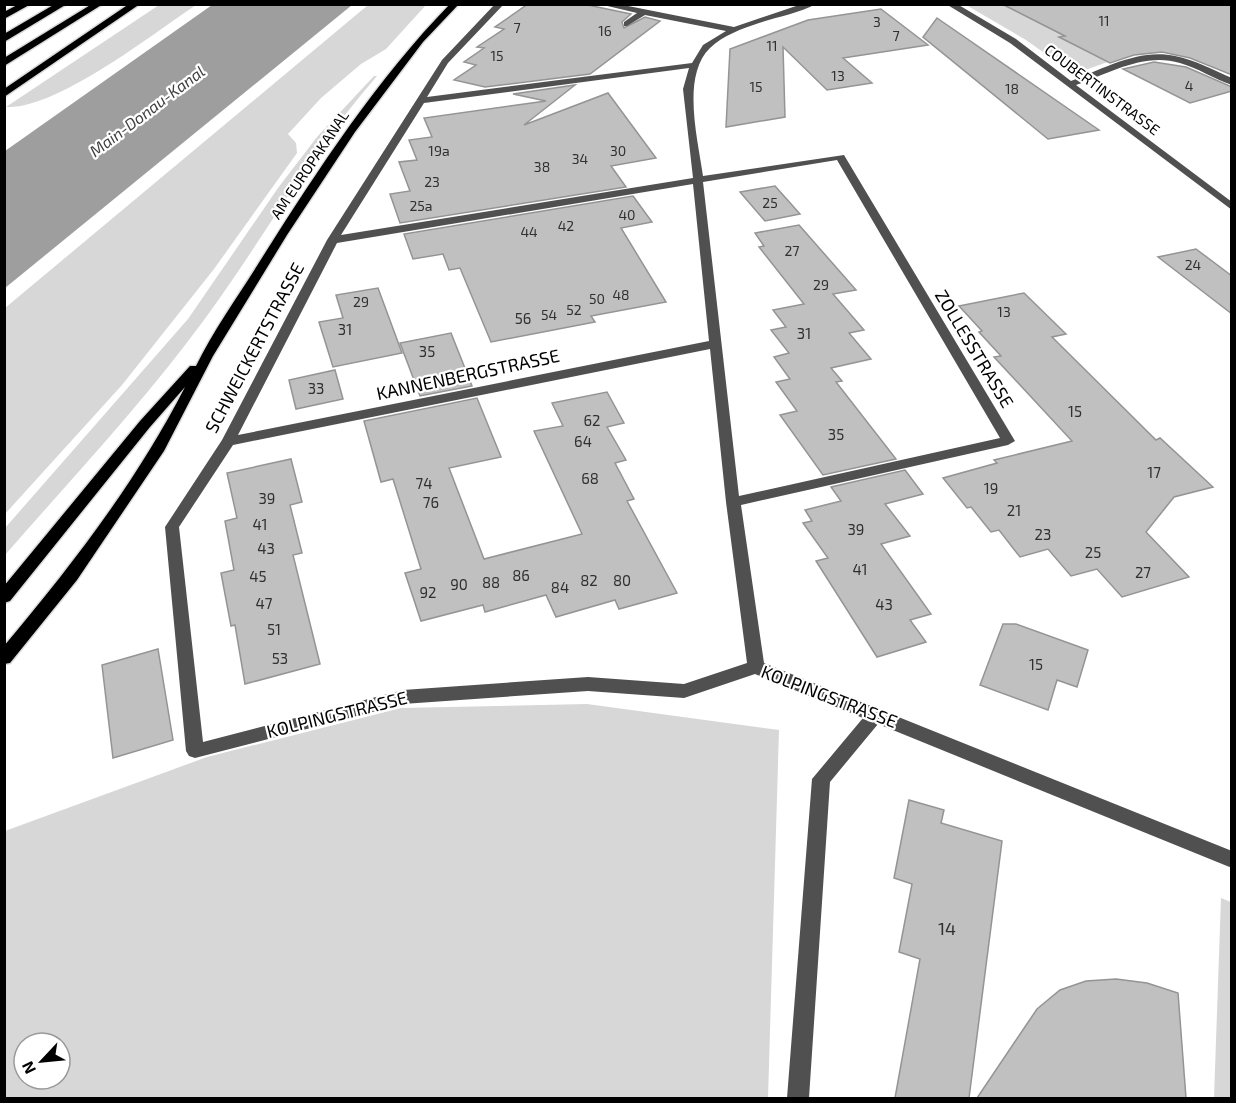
<svg xmlns="http://www.w3.org/2000/svg" width="1236" height="1103" font-family="'Exo 2',sans-serif">
<rect width="100%" height="100%" fill="#fff"/>
<!-- green -->
<g fill="#d7d7d7" fill-rule="evenodd">
<path d="M159 5H196C154 33 56 110 6 107Z"/>
<path d="M368 5H426L386 49 361 64 321 98 288 134 296 143 297 153 214 269 122 385 5 514V308Z"/>
<path d="M966 5H1231V18L1074 74 1026 40Z"/>
<path d="M374 76H377C311 151 263 240 204 320 143 403 72 478 5 555V528L188 319 278 188 317 137Z"/>
<path d="M587 704 779 730 768 1098H5V831L207 757 401 708ZM24 1043H60V1079H24Z"/>
<path d="M1221 898 1231 902V1098H1214Z"/>
</g>
<!-- water -->
<path fill="#9e9e9e" d="M212 5H352L5 288V151Z"/>
<!-- building -->
<g fill="#c0c0c0" stroke="#949494" stroke-width="1.5">
<path d="M528 4H583L631 14 622 22 624 28 645 17 660 21 590 74 485 87 454 80 476 65 464 62 484 48 477 47 504 29 495 27Z"/>
<path d="M1002 4H1232V75L1190 58 1162 52 1134 55 1110 63 1059 37 1065 36Z"/>
<path d="M881 9 928 45 843 58 872 83 827 90 783 47 785 117 726 127 730 49 808 20Z"/>
<path d="M937 18 1099 130 1048 139 923 37Z"/>
<path d="M1154 62 1186 67 1232 87V91L1190 103 1123 69Z"/>
<path d="M575 85 524 125 608 93 656 158 611 166 626 187 400 223 390 194 410 191 399 162 417 160 409 140 432 137 424 118 546 101 513 94Z"/>
<path d="M775 186 800 214 765 221 740 192Z"/>
<path d="M633 196 652 222 621 228 666 302 591 316 595 322 491 342 460 268 449 270 443 254 413 259 404 234Z"/>
<path d="M799 225 856 290 833 294 864 330 849 333 871 359 831 368 842 381 836 382 896 459 823 475 780 415 797 411 776 382 790 379 774 357 789 353 771 330 786 327 773 310 804 304 759 247 764 246 755 233Z"/>
<path d="M1196 249 1232 276V314L1158 257Z"/>
<path d="M378 288 402 353 333 367 319 322 343 318 336 295Z"/>
<path d="M1024 293 1066 334 1052 337 1156 440 1160 438 1213 487 1174 497 1146 532 1189 577 1122 597 1097 569 1071 576 1048 549 1020 557 999 530 991 532 971 507 967 508 943 478 997 463 994 460 1072 441 994 357 1001 356 979 332 982 331 959 306Z"/>
<path d="M451 333 472 386 420 396 400 343Z"/>
<path d="M335 370 343 399 296 409 289 380Z"/>
<path d="M607 392 624 423 607 427 626 460 615 463 634 499 627 501 677 593 619 609 615 600 556 617 546 595 485 612 483 605 421 621 405 573 421 569 393 479 381 482 364 421 477 398 501 457 449 468 484 559 582 534 534 431 563 426 552 403Z"/>
<path d="M291 459 302 502 290 505 302 553 293 555 320 664 245 684 235 625 231 626 221 573 234 570 225 521 237 518 227 473Z"/>
<path d="M905 470 923 494 885 504 910 536 881 544 931 614 910 620 926 642 877 657 816 561 828 558 803 523 812 521 805 510 841 501 831 487Z"/>
<path d="M1003 624H1016L1088 650 1077 687 1057 680 1048 710 980 685Z"/>
<path d="M158 649 173 740 113 758 102 665Z"/>
<path d="M909 800 944 810 941 823 1002 841 969 1098H895L920 959 899 952 912 884 894 878Z"/>
<path d="M1116 979 1147 983 1178 993 1186 1098H977L1037 1009 1060 990 1086 981Z"/>
</g>
<g fill="none" stroke-linecap="round" stroke-linejoin="round">
<defs>
<path id="major" d="M450 4H459L423 42 355 132 287 235 213 356 164 451 77 580 10 663 4 664V646C72 565 137 481 185 387L150 427 10 601 4 603V586L140 421 190 366H196C214 329 239 295 260 261 317 171 376 80 450 4Z"/>
<g id="highway">
<path d="M19 4H31L4 19V12Z"/>
<path d="M55 4H67L4 42V34Z"/>
<path d="M92 4H103L4 66V58Z"/>
<path d="M129 4H140L4 97V89Z"/>
</g>
</defs>
<!-- major casing -->
<use href="#major" stroke="#dbdbdb" stroke-width="3"/>
<!-- highway casing -->
<use href="#highway" stroke="#dbdbdb" stroke-width="3"/>
<!-- minor -->
<g fill="#505050" fill-rule="evenodd">
<path d="M495 4H504L448 63 427 97 692 63 703 45 726 31 645 15 627 26H624V22L637 13 599 4H618L734 27 802 4H816C799 13 777 17 759 23 742 29 723 35 710 48 681 76 698 140 703 176L844 155 1015 441 1008 445 741 505 764 663 1232 851V868L878 724 830 782 809 1098H787L812 779 863 718 755 674 684 698 588 691 403 704 195 758 189 756 186 751 165 527 222 440 327 240 442 60ZM689 68 683 89 693 178 341 235 424 103ZM837 160 1000 438 739 496 703 182ZM693 184 709 341 238 435 337 243ZM710 349 726 502 747 663 684 684 588 677 403 690 203 742 179 527 233 445Z"/>
<path d="M946 4H957L1016 39 1071 81C1103 69 1139 48 1175 56 1195 60 1213 70 1232 78V85C1214 79 1198 68 1180 63 1145 52 1109 73 1076 85L1232 202V210L1010 43Z"/>
</g>
<!-- major -->
<use href="#major" fill="#000" fill-rule="evenodd"/>
<!-- highway -->
<use href="#highway" fill="#000" fill-rule="evenodd"/>
</g>
<g text-anchor="middle" stroke-width="4.5" stroke-linejoin="round" paint-order="stroke">
<!-- far-number labels -->
<g font-size="14" fill="#303030">
<text x="1104" y="26">11</text>
<text x="877" y="27">3</text>
<text x="517" y="33">7</text>
<text x="605" y="36">16</text>
<text x="896" y="41">7</text>
<text x="772" y="51">11</text>
<text x="497" y="61">15</text>
<text x="838" y="81">13</text>
<text x="1189" y="91">4</text>
<text x="756" y="92">15</text>
<text x="1012" y="94">18</text>
<text x="439" y="156">19a</text>
<text x="618" y="156">30</text>
<text x="580" y="164">34</text>
<text x="542" y="172">38</text>
<text x="432" y="187">23</text>
<text x="770" y="208">25</text>
<text x="421" y="211">25a</text>
<text x="627" y="220">40</text>
<text x="566" y="231">42</text>
<text x="529" y="237">44</text>
<text x="792" y="256">27</text>
<text x="1193" y="270">24</text>
<text x="821" y="290">29</text>
<text x="621" y="300">48</text>
<text x="597" y="304">50</text>
<text x="361" y="307">29</text>
<text x="574" y="315">52</text>
<text x="1004" y="317">13</text>
<text x="549" y="320">54</text>
</g>
<!-- far-street labels -->
<g font-size="15" fill="#000" stroke="#fff">
<text transform="translate(1102 90) rotate(37)" y="5">COUBERTINSTRASSE</text>
<text transform="translate(310 165) rotate(-56)" y="5">AM EUROPAKANAL</text>
</g>
<!-- number labels -->
<g font-size="15" fill="#303030">
<text x="523" y="324">56</text>
<text x="345" y="335">31</text>
<text x="804" y="339">31</text>
<text x="427" y="357">35</text>
<text x="316" y="394">33</text>
<text x="1075" y="417">15</text>
<text x="592" y="426">62</text>
<text x="836" y="440">35</text>
<text x="583" y="447">64</text>
<text x="1154" y="478">17</text>
<text x="590" y="484">68</text>
<text x="424" y="489">74</text>
<text x="991" y="494">19</text>
<text x="267" y="504">39</text>
<text x="431" y="508">76</text>
<text x="1014" y="516">21</text>
<text x="260" y="530">41</text>
<text x="856" y="535">39</text>
<text x="1043" y="540">23</text>
<text x="266" y="554">43</text>
<text x="1093" y="558">25</text>
<text x="860" y="575">41</text>
<text x="1143" y="578">27</text>
<text x="521" y="581">86</text>
<text x="258" y="582">45</text>
<text x="589" y="586">82</text>
<text x="622" y="586">80</text>
<text x="491" y="588">88</text>
<text x="459" y="590">90</text>
<text x="560" y="593">84</text>
<text x="428" y="598">92</text>
<text x="264" y="609">47</text>
<text x="884" y="610">43</text>
<text x="274" y="635">51</text>
<text x="280" y="664">53</text>
<text x="1036" y="670">15</text>
</g>
<!-- far-water labels -->
<g font-size="16" font-style="italic" fill="#3f3f3f" stroke="#fff">
<text transform="translate(147 111) rotate(-37)" y="6">Main-Donau-Kanal</text>
</g>
<!-- street labels -->
<g font-size="18" fill="#000" stroke="#fff">
<text transform="translate(255 348) rotate(-62)" y="6">SCHWEICKERTSTRASSE</text>
<text transform="translate(974 349) rotate(59)" y="6">ZOLLESSTRASSE</text>
<text transform="translate(468 375) rotate(-12)" y="6">KANNENBERGSTRASSE</text>
<text transform="translate(829 697) rotate(21)" y="6">KOLPINGSTRASSE</text>
<text transform="translate(337 715) rotate(-14)" y="6">KOLPINGSTRASSE</text>
</g>
<!-- near-number labels -->
<g font-size="18" fill="#303030">
<text x="947" y="935">14</text>
</g>
</g>
<!-- border -->
<rect width="1236" height="1103" fill="none" stroke="#000000" stroke-width="12"/>
<!-- north arrow -->
<g transform="translate(42 1061) rotate(244)"><circle r="28" fill="#ffffff" stroke="#999999" stroke-width="1.5"/>
<path d="M0-4.5L10 22L0 15L-10 22Z" fill="#000000"/>
<text y="-9" font-size="16" font-weight="bold" text-anchor="middle" fill="#000000">N</text>
</g>
</svg>
